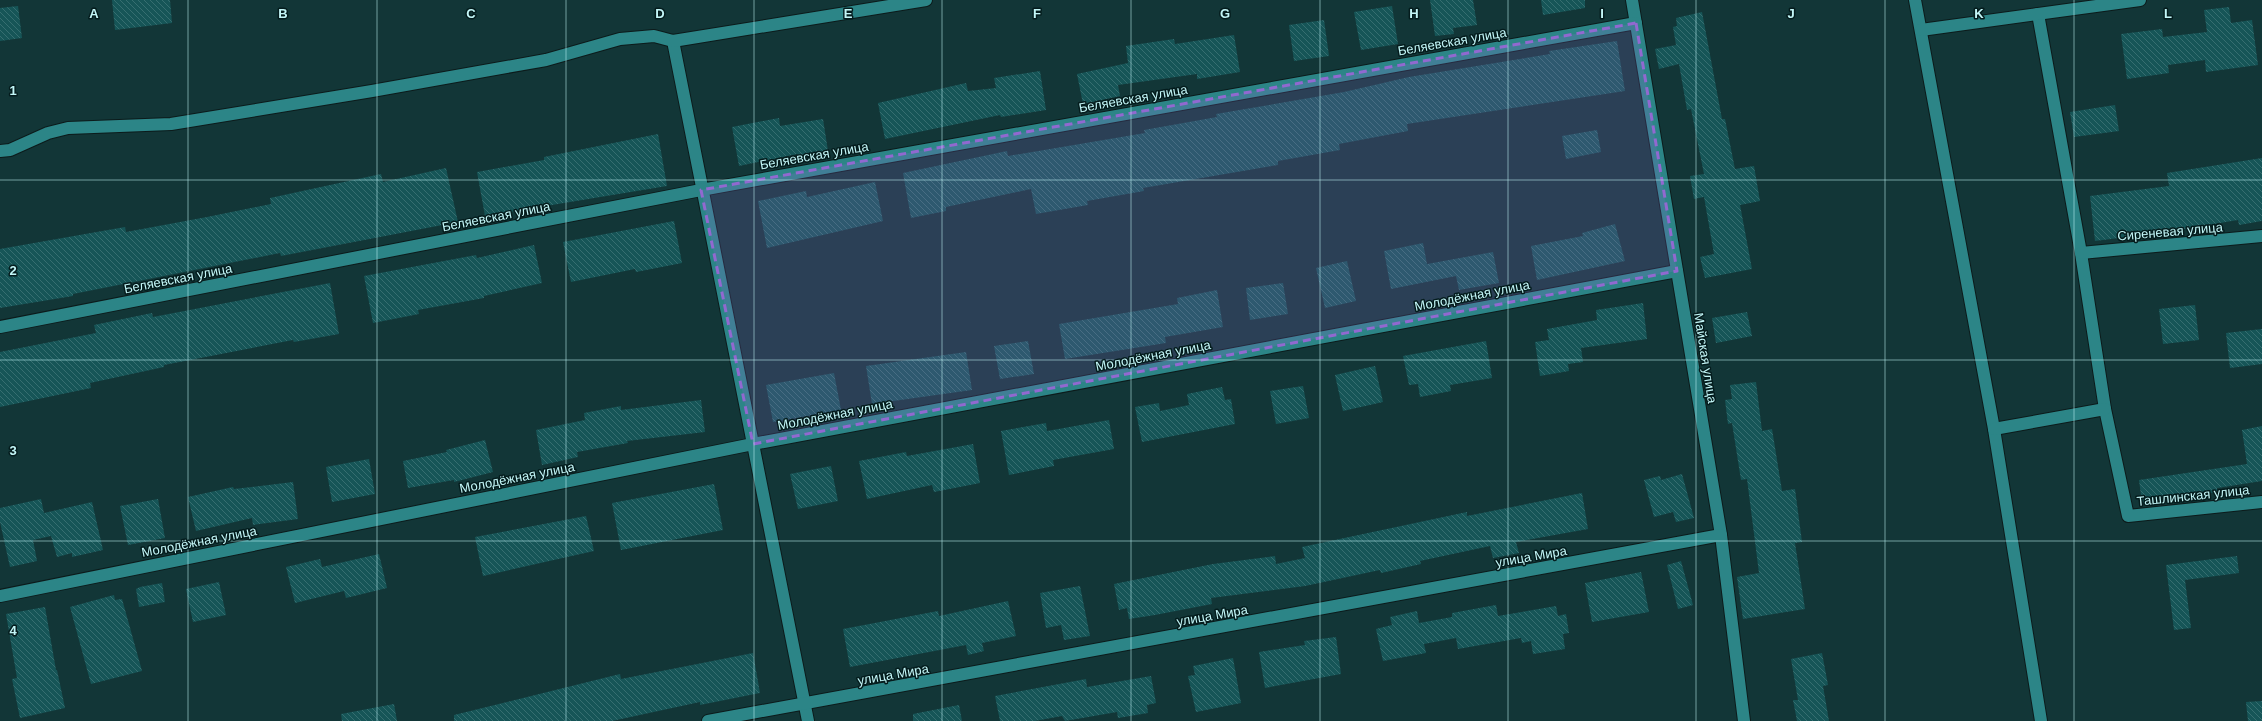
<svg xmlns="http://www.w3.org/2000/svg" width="2262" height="721" font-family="Arial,sans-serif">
<defs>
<pattern id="building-back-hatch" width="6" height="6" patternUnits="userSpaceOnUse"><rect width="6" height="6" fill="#165557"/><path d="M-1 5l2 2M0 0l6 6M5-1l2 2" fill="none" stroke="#366e70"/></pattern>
</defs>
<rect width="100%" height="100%" fill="#123637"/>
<!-- building -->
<g fill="url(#building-back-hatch)">
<path d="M112 0H170L172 23 115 30Z"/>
<path d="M1430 0H1473L1477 25 1453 28 1454 34 1435 36Z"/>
<path d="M1541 0H1585V8L1543 15Z"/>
<path d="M18 6 22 38 0 41V8Z"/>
<path d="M1392 6 1398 44 1361 50 1354 12Z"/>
<path d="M2229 7 2231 23 2252 20 2258 65 2206 72 2205 60 2168 65 2169 73 2127 79 2121 34 2162 29 2163 37 2207 32 2204 10Z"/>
<path d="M1702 12 1722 119H1725L1735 169 1754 166 1760 201 1740 205 1752 269 1705 278 1700 257 1714 254 1704 197 1694 199 1690 176 1704 174 1691 109 1687 110 1679 64 1659 69 1655 49 1676 45 1673 27 1677 26 1676 18Z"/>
<path d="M1324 20 1329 56 1294 61 1289 25Z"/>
<path d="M1234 35 1240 72 1197 79V74L1118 85 1120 96 1083 104 1077 74 1128 63 1126 46 1174 39 1175 44Z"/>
<path d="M1617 41 1625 91 1407 124 1408 131 1339 144 1340 150 1278 161V165L1143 188 1144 191 1087 201 1088 205 1036 214 1031 189 946 207V211L911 218 903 173 1007 151 1008 156 1145 133 1144 130 1217 117 1216 114 1344 92 1409 77 1550 54 1549 51Z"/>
<path d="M1040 71 1046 110 1001 117 1000 115 885 139 878 103 966 83 968 91 996 88 994 78Z"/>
<path d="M2115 105 2119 131 2074 137 2070 112Z"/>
<path d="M779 118 780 126 823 119 828 151 798 156 797 154 739 166 732 127Z"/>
<path d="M1597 130 1601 152 1566 159 1562 136Z"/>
<path d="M658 134 667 186 485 216 477 172 544 160V157Z"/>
<path d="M2262 158V221L2239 225 2238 220 2159 233 2095 241 2090 196 2169 186 2167 173Z"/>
<path d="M446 168 458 222 281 256 280 253 73 294V296L0 308V249L125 227 126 232 207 217 271 204 270 198 381 174 383 182Z"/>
<path d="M875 182 883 221 767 248 758 201 806 191 807 197Z"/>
<path d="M674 221 682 263 636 272 635 269 571 282 563 242Z"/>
<path d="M1615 224 1625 261 1537 280 1531 246 1583 236 1582 233Z"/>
<path d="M1423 243 1427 264 1493 252 1499 283 1459 290 1456 276 1391 289 1384 251Z"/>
<path d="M534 245 542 283 484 296V298L418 310 419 314 373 323 364 276 476 255 477 258Z"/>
<path d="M1347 261 1356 301 1325 308 1316 268Z"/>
<path d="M330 283 339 334 294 342 293 340 164 365V367L90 383 91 388 0 407V352L96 333 94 325 152 313 153 317Z"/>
<path d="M1283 283 1288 314 1250 320 1246 288Z"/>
<path d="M1217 290 1223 327 1165 337 1166 343 1065 359 1059 324 1178 304 1177 298Z"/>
<path d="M1643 303 1647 339 1581 348 1583 362 1568 364 1569 371 1540 376 1535 342 1549 340 1547 329 1597 320 1596 310Z"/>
<path d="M2195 305 2199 340 2163 344 2159 309Z"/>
<path d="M1747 312 1752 336 1716 343 1712 318Z"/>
<path d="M2262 329V364L2230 368 2226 333Z"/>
<path d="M1028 341 1034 374 1000 379 994 346Z"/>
<path d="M1486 341 1492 378 1450 385 1451 391 1420 397 1418 384 1409 385 1403 356Z"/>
<path d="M966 352 972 390 872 404 866 366Z"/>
<path d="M1375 366 1383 402 1343 411 1335 375Z"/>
<path d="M834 373 841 410 773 422 766 385Z"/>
<path d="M1756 382 1762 431 1772 429 1782 491 1795 489 1802 542 1795 543 1805 609 1743 619 1737 577 1759 573 1747 479 1741 480 1732 423 1728 424 1725 400 1732 399 1730 385Z"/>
<path d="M1303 386 1309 418 1276 424 1270 391Z"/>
<path d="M1222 387 1225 400 1231 399 1235 424 1142 442 1135 407 1159 403 1160 411 1189 405 1187 394Z"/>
<path d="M701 400 705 432 627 441 628 443 577 452 578 457 542 465 536 430 585 420 584 413 621 406V410Z"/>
<path d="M1109 420 1114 449 1053 460 1054 466 1009 475 1001 431 1046 423 1047 431Z"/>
<path d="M2262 426V481L2217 488V492L2142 503 2139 480 2247 464 2242 430Z"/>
<path d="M485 440 493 472 454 482V480L408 488 403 461 447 452 446 450Z"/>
<path d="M973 444 980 483 934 492 932 485 867 499 859 461 906 452 907 456Z"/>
<path d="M369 459 375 494 332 502 326 467Z"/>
<path d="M831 466 838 501 798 509 790 474Z"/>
<path d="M1682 474 1694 518 1676 522 1673 512 1654 517 1644 480 1660 476 1661 480Z"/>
<path d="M293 482 298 519 253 525 252 518 196 531 188 497 233 487 234 489Z"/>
<path d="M714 484 723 530 621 550 612 503Z"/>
<path d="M1582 493 1588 529 1516 542 1519 553 1493 558 1490 546 1420 561 1421 564 1381 573 1380 570 1305 586 1211 598 1212 604 1155 615 1129 619 1127 608 1119 610 1114 584 1213 564 1275 556 1276 564 1305 558 1302 547 1467 512V516Z"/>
<path d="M41 499 44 513 92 502 103 550 72 557V553L57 557 51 536 33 540 37 561 10 567 0 522V508Z"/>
<path d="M158 499 165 538 128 545 120 506Z"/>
<path d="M586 516 594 551 483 576 475 537Z"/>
<path d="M379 554 387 588 346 598 344 591 295 603 286 567 320 559 322 567Z"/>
<path d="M2237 556 2239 573 2185 580 2191 628 2174 630 2166 565Z"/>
<path d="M1681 561 1693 605 1678 609 1667 565Z"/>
<path d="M1641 572 1649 612 1592 622 1585 583Z"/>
<path d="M219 582 226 615 193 622 186 589Z"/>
<path d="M162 583 165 602 139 607 136 589 140 587Z"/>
<path d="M1080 586 1090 636 1064 640 1061 625 1046 628 1040 593Z"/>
<path d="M114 595 115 600 122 599 142 671 91 684 70 607Z"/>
<path d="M1008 601 1016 636 982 643 984 651 968 655 966 645 850 667 843 629 938 611 939 616Z"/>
<path d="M1496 605 1498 616 1556 606 1558 616 1566 614 1569 633 1563 634 1565 649 1533 654 1531 641 1522 643 1521 638 1458 649 1456 638 1424 644 1426 653 1383 661 1376 629 1392 625 1390 617 1417 611 1419 623 1452 617V613Z"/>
<path d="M45 607 56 670H57L65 708 20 718 12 679 17 678 6 614Z"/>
<path d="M1336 637 1341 674 1265 688 1259 652 1305 645 1304 641Z"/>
<path d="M753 653 760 693 700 705V702L612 721H454V715L620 674 621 679Z"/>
<path d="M1822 653 1828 685 1823 686 1829 721H1797L1793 700H1798L1791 659Z"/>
<path d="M1233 658 1241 703 1196 712 1188 676 1195 675 1193 666Z"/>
<path d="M1151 676 1156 703 1147 705 1148 713 1118 718 1117 712 1065 721 1062 716 1035 721H1000L995 696 1086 679 1087 687Z"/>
<path d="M2262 701V721H2248L2246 702Z"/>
<path d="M394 704 397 721H342L341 714Z"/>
<path d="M959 705 962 721H913V714Z"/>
</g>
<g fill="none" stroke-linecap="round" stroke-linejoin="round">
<defs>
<g id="minor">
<path d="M1632 0 1721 535 1744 721"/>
<path d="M1915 0 1994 429 2041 721"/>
<path d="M2038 14 2081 253 2105 409 2128 516 2262 502"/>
<path d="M1921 30 2140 0"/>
<path d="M673 41 808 721"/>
<path d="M0 151 10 150 48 133 68 128 171 124 372 91 546 60 620 39 654 36 673 41 926 0"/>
<path d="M2081 253 2262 236"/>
<path d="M0 327 701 190 1636 23"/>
<path d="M1994 429 2105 409"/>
<path d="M0 596 753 444 1677 271"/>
<path d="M708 721 1721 535"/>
</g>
</defs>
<!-- minor casing -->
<use href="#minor" stroke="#0c1b1b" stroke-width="14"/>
<!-- minor -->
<use href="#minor" stroke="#2c8587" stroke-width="12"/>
</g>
<!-- marked area -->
<path fill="#9169d0" fill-opacity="0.2" stroke="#9169d0" stroke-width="3" stroke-dasharray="8 5" stroke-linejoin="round" d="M1636 23 1677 271 753 444 701 190Z"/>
<!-- grid -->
<path fill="none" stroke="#c3f6f7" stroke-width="1" stroke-opacity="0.55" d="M188 0V721M377 0V721M566 0V721M754 0V721M942 0V721M1131 0V721M1320 0V721M1508 0V721M1696 0V721M1885 0V721M2074 0V721M0 180H2262M0 360H2262M0 541H2262"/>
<g text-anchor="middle" stroke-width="3" stroke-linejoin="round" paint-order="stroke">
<!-- street labels -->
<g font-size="13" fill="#c3f6f7" stroke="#041c1d">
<text transform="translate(1452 41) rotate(-10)" y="5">Беляевская улица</text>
<text transform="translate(1133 98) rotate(-10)" y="5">Беляевская улица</text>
<text transform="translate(814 155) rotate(-10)" y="5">Беляевская улица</text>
<text transform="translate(496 216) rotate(-11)" y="5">Беляевская улица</text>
<text transform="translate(2170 231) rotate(-5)" y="5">Сиреневая улица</text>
<text transform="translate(178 278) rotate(-11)" y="5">Беляевская улица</text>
<text transform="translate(1472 295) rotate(-11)" y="5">Молодёжная улица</text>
<text transform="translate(1153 355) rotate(-11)" y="5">Молодёжная улица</text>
<text transform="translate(1706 358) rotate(81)" y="5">Майская улица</text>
<text transform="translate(835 414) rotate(-11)" y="5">Молодёжная улица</text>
<text transform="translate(517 477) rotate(-11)" y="5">Молодёжная улица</text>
<text transform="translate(2193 495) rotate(-6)" y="5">Ташлинская улица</text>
<text transform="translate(199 541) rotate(-11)" y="5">Молодёжная улица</text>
<text transform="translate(1531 556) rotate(-10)" y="5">улица Мира</text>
<text transform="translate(1212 615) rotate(-10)" y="5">улица Мира</text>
<text transform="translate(893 674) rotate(-10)" y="5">улица Мира</text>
</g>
</g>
<g font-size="13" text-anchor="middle" font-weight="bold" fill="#c3f6f7" stroke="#041c1d" stroke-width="3" stroke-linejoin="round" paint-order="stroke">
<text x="94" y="18">A</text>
<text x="283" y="18">B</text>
<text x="471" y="18">C</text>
<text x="660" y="18">D</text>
<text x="848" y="18">E</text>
<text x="1037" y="18">F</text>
<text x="1225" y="18">G</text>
<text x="1414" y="18">H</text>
<text x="1602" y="18">I</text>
<text x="1791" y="18">J</text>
<text x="1979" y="18">K</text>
<text x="2168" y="18">L</text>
<text x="13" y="95">1</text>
<text x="13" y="275">2</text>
<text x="13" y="455">3</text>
<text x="13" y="635">4</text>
</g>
</svg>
